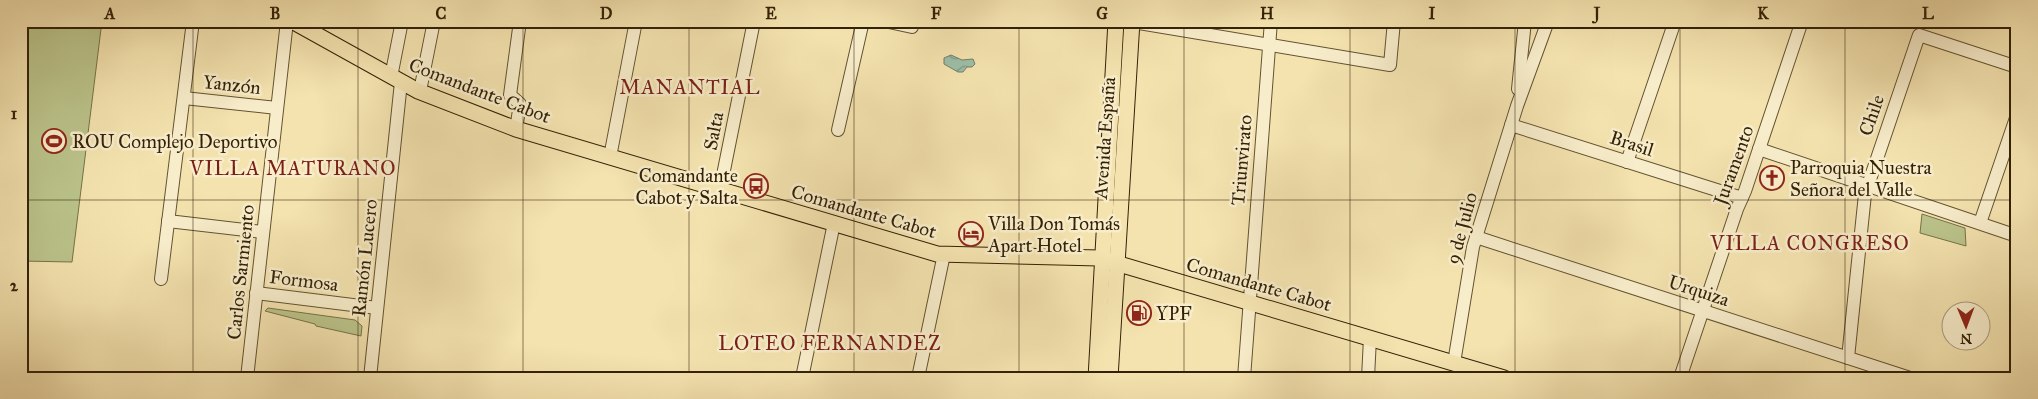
<svg xmlns="http://www.w3.org/2000/svg" width="2038" height="399" font-family="'IM FELL Great Primer',serif">
<defs>
<pattern id="water-waves" width="16" height="10" patternUnits="userSpaceOnUse" patternTransform="scale(1.25)"><rect width="16" height="10" fill="#9cbea8"/><path d="M0 5q4-4 8 0t8 0" fill="none" stroke="#809a87"/></pattern>
</defs>
<rect width="100%" height="100%" fill="#f4e3af"/>
<filter id="stains"><feTurbulence type="fractalNoise" baseFrequency=".004" numOctaves="4"/><feColorMatrix values="0 0 0 0 .2 0 0 0 0 .09 0 0 0 0 .02 0 0 0 .5 -.17"/></filter>
<radialGradient id="worn" r=".72"><stop offset=".6" stop-color="#630" stop-opacity="0"/><stop offset="1" stop-color="#630" stop-opacity=".3"/></radialGradient>
<!-- green -->
<g fill="#bbc48b" stroke="#777249">
<path d="M21 21H102L72 262 21 261Z"/>
<path d="M1922 214 1965 228 1966 246 1920 233Z"/>
<path d="M268 308 355 320 362 326 361 336 316 326 315 324 265 311Z"/>
</g>
<!-- water -->
<path fill="url(#water-waves)" stroke="#727f68" d="M951 55 962 60 973 59 975 64 972 67H967L963 72H958L944 64V58Z"/>
<g fill="none" stroke-linecap="round" stroke-linejoin="round">
<defs>
<g id="minor">
<path d="M884 21 912 27"/>
<path d="M1127 21 1390 65 1394 21"/>
<path d="M391 77 402 21"/>
<path d="M1518 89 1525 21"/>
<path d="M420 91 434 21"/>
<path d="M184 98 277 108"/>
<path d="M1511 125 1742 198"/>
<path d="M516 129 520 104 510 95 520 21"/>
<path d="M838 130 863 21"/>
<path d="M1759 149 2017 236"/>
<path d="M610 157 636 21"/>
<path d="M1627 162 1675 21"/>
<path d="M720 190 754 21"/>
<path d="M168 221 263 232"/>
<path d="M1980 223 2017 115"/>
<path d="M1476 237 1910 378"/>
<path d="M161 279 193 21"/>
<path d="M256 293 377 308"/>
<path d="M1848 358 1865 194 1919 35 2017 67"/>
<path d="M1454 363 1473 247 1517 106 1548 21"/>
<path d="M247 378 287 21"/>
<path d="M370 378 401 82"/>
<path d="M802 378 834 223"/>
<path d="M918 378 944 254"/>
<path d="M1244 378 1271 21"/>
<path d="M1368 378 1370 338"/>
<path d="M1680 378 1737 209 1745 191 1802 21"/>
</g>
<g id="major">
<path d="M292 21 418 91 516 129 937 254 1099 258 1504 378"/>
<path d="M1096 378 1116 21"/>
<path d="M1110 378 1132 21"/>
</g>
</defs>
<!-- minor casing -->
<use href="#minor" stroke="#635231" stroke-width="14"/>
<!-- major casing -->
<use href="#major" stroke="#332107" stroke-width="17"/>
<!-- minor -->
<use href="#minor" stroke="#f8edcb" stroke-width="12"/>
<!-- major -->
<use href="#major" stroke="#f4e3af" stroke-width="15"/>
</g>
<!-- grid -->
<path fill="none" stroke="#332107" stroke-width="1" stroke-opacity="0.55" d="M193 21V378M358 21V378M523 21V378M689 21V378M854 21V378M1019 21V378M1184 21V378M1350 21V378M1515 21V378M1680 21V378M1845 21V378M21 200H2017"/>
<!-- icons -->
<defs>
<symbol id="stadium-ring" viewBox="-11 -11 22 22"><circle r="9.5" fill="#f8edcb" stroke="#8f2418" stroke-width="1.5"/><path d="M0-5a6.5 5 0 1 0 0 10a6.5 5 0 1 0 0-10ZM-3.5-1.8h7v3.6h-7Z" fill="#8f2418"/></symbol>
<symbol id="church-ring" viewBox="-11 -11 22 22"><circle r="9.5" fill="#f8edcb" stroke="#8f2418" stroke-width="1.5"/><path d="M-1.2-6h2.4v3.5h3.3v2.4h-3.3V6h-2.4V-.1h-3.3v-2.4h3.3Z" fill="#8f2418"/></symbol>
<symbol id="bus-ring" viewBox="-11 -11 22 22"><circle r="9.5" fill="#f8edcb" stroke="#8f2418" stroke-width="1.5"/><path d="M-5-6H5V4H4V6H2V4H-2V6H-4V4H-5ZM-3.5-4V0h7V-4ZM-3.5 1.2v1.5H-2V1.2ZM2 1.2v1.5H3.5V1.2Z" fill="#8f2418"/></symbol>
<symbol id="hotel-ring" viewBox="-11 -11 22 22"><circle r="9.5" fill="#f8edcb" stroke="#8f2418" stroke-width="1.5"/><path d="M-6-4.5h1.5V1H6V5H4.5V3h-9V5H-6ZM-4 0a1.8 1.8 0 1 1 3.6 0ZM.5 0V-2.5h3Q6-2.5 6 0Z" fill="#8f2418"/></symbol>
<symbol id="fuel-ring" viewBox="-11 -11 22 22"><circle r="9.5" fill="#f8edcb" stroke="#8f2418" stroke-width="1.5"/><path d="M-5.5-6h7V0h2V4h1.3V-2.5L3-4.5l.8-.8L6-3V5H2.5V1h-1V6h-7ZM-4.2-4.7v3.2H.2V-4.7Z" fill="#8f2418"/></symbol>
</defs>
<g fill-rule="evenodd">
<use href="#stadium-ring" x="40" y="127" width="28" height="28"/>
<use href="#church-ring" x="1758" y="164" width="28" height="28"/>
<use href="#bus-ring" x="742" y="172" width="28" height="28"/>
<use href="#hotel-ring" x="957" y="220" width="28" height="28"/>
<use href="#fuel-ring" x="1125" y="299" width="28" height="28"/>
</g>
<g text-anchor="middle" stroke-width="5" stroke-linejoin="round" paint-order="stroke">
<!-- street labels -->
<g font-size="19" fill="#332107" stroke="#f8edcb">
<text transform="translate(232 84) rotate(6)" y="7">Yanzón</text>
<text transform="translate(480 90) rotate(21)" y="7">Comandante Cabot</text>
<text transform="translate(1871 115) rotate(-71)" y="7">Chile</text>
<text transform="translate(713 131) rotate(-79)" y="7">Salta</text>
<text transform="translate(1104 138) rotate(-86)" y="7">Avenida España</text>
<text transform="translate(1632 143) rotate(18)" y="7">Brasil</text>
<text transform="translate(1241 160) rotate(-85)" y="7">Triunvirato</text>
<text transform="translate(1733 165) rotate(-70)" y="7">Juramento</text>
<text transform="translate(864 211) rotate(16)" y="7">Comandante Cabot</text>
<text transform="translate(1461 228) rotate(-75)" y="7">9 de Julio</text>
<text transform="translate(364 258) rotate(-84)" y="7">Ramón Lucero</text>
<text transform="translate(240 272) rotate(-84)" y="7">Carlos Sarmiento</text>
<text transform="translate(304 280) rotate(7)" y="7">Formosa</text>
<text transform="translate(1259 284) rotate(16)" y="7">Comandante Cabot</text>
<text transform="translate(1699 290) rotate(18)" y="7">Urquiza</text>
</g>
<!-- poi labels -->
<g font-size="19" fill="#332107" stroke="#f8edcb" text-anchor="start">
<text x="72" y="148">ROU Complejo Deportivo</text>
<text x="1790" y="174">Parroquia Nuestra<tspan x="1790" dy="22">Señora del Valle</tspan></text>
<text x="738" y="182" text-anchor="end">Comandante<tspan x="738" dy="22">Cabot y Salta</tspan></text>
<text x="988" y="230">Villa Don Tomás<tspan x="988" dy="22">Apart Hotel</tspan></text>
<text x="1156" y="320">YPF</text>
</g>
<!-- neighbourhood labels -->
<g font-size="20" letter-spacing="1" fill="#7a1f14" stroke="#f8edcb">
<text x="690" y="94">MANANTIAL</text>
<text x="293" y="175">VILLA MATURANO</text>
<text x="1810" y="250">VILLA CONGRESO</text>
<text x="830" y="350">LOTEO FERNANDEZ</text>
</g>
</g>
<!-- margin -->
<rect width="2038" height="399" fill="none" stroke="#f4e3af" stroke-width="55"/>
<!-- north arrow -->
<g transform="translate(1966 326) rotate(179)"><circle r="24" fill="#f8edcb" stroke="#a99b7d"/>
<path d="M0-4L9 19L0 12L-9 19Z" fill="#8f2418"/>
<text y="-8" font-size="14" font-weight="bold" text-anchor="middle" fill="#332107">N</text>
</g>
<rect x="28" y="28" width="1982" height="344" fill="none" stroke="#332107" stroke-width="2"/>
<g font-size="16" text-anchor="middle" font-weight="bold" fill="#332107">
<text x="110" y="19">A</text>
<text x="275" y="19">B</text>
<text x="441" y="19">C</text>
<text x="606" y="19">D</text>
<text x="771" y="19">E</text>
<text x="936" y="19">F</text>
<text x="1102" y="19">G</text>
<text x="1267" y="19">H</text>
<text x="1432" y="19">I</text>
<text x="1597" y="19">J</text>
<text x="1763" y="19">K</text>
<text x="1928" y="19">L</text>
<text x="14" y="119">1</text>
<text x="14" y="291">2</text>
</g>
<rect width="100%" height="100%" filter="url(#stains)"/>
<rect width="100%" height="100%" fill="url(#worn)"/>
</svg>
